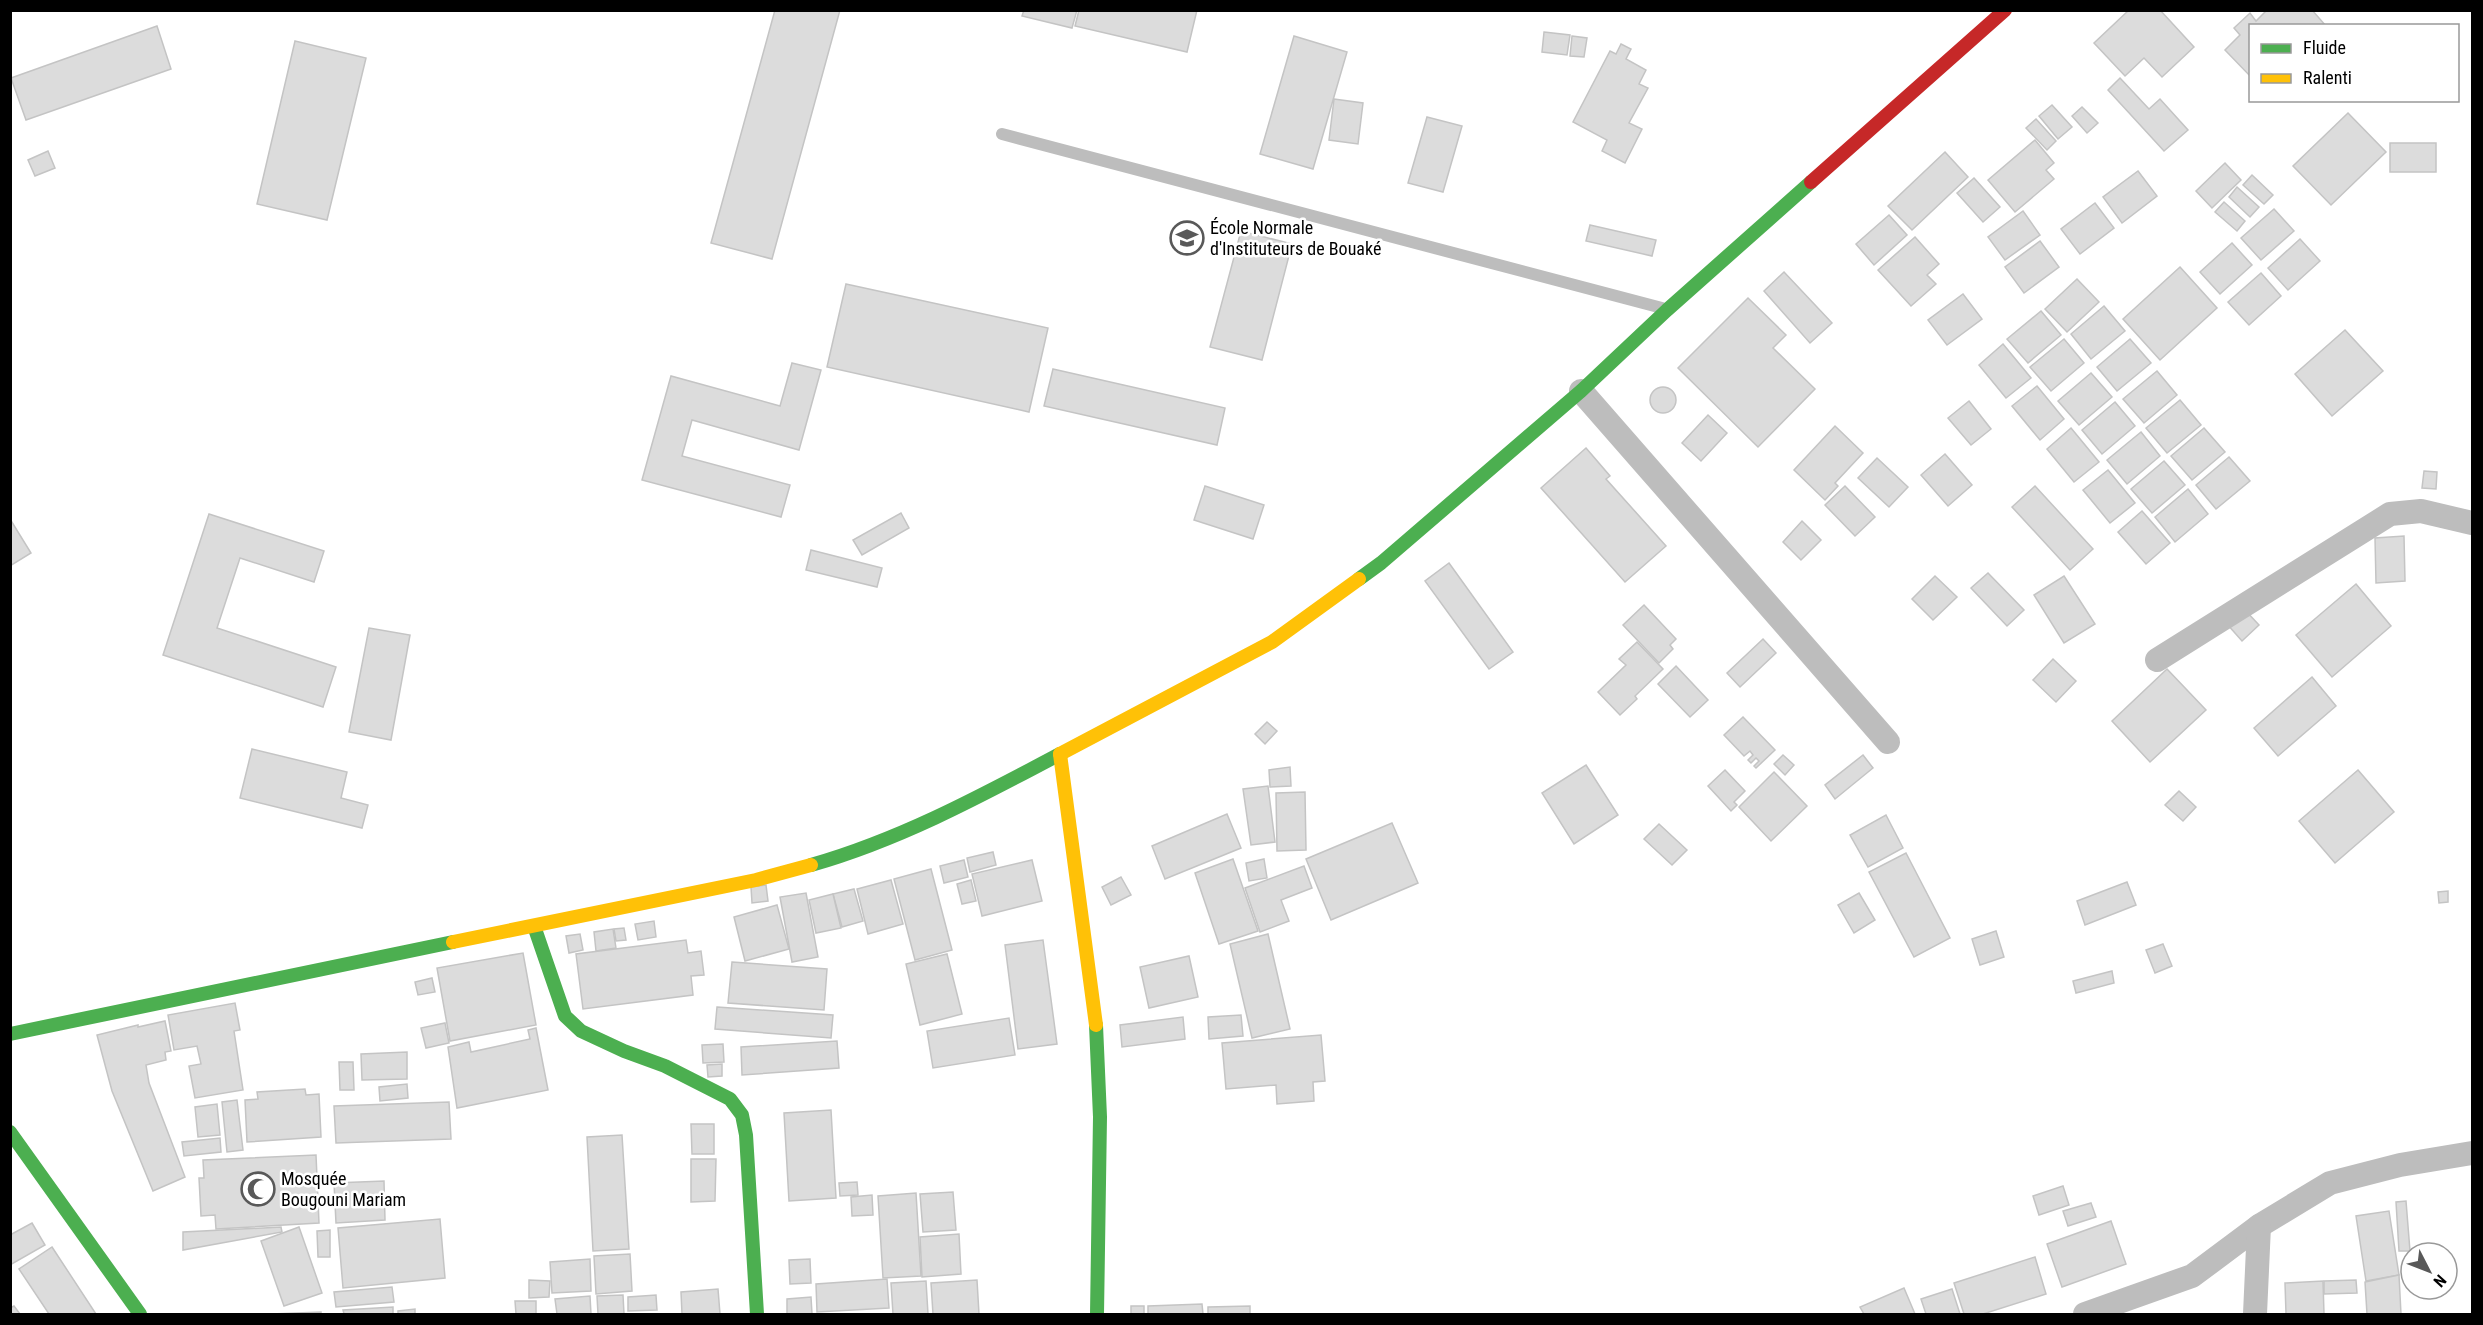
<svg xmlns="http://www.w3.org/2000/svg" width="2483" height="1325" font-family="'Roboto Condensed',sans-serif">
<rect width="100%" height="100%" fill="#fff"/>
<!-- building -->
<g fill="#dcdcdc" stroke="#c4c4c4" stroke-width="1.5">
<path d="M775 10H840L772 259 711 243Z"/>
<path d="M1024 10H1077L1072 28 1022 16Z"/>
<path d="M1079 10H1197L1187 52 1075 26Z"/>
<path d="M2129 10H2160L2194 47 2162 77 2144 58 2125 76 2094 43Z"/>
<path d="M2267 10H2312L2326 26H2250V76L2225 50 2240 35 2234 28 2250 13 2256 21Z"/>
<path d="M157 26 171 69 26 120 11 78Z"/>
<path d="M1544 32 1570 35 1567 55 1542 52Z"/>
<path d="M1294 36 1347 52 1313 169 1260 154Z"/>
<path d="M1572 36 1587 38 1584 57 1570 56Z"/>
<path d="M295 41 366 58 327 220 257 204Z"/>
<path d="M1621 44 1631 49 1626 59 1646 70 1639 84 1648 88 1629 123 1642 129 1625 163 1602 151 1607 140 1573 122 1610 51 1616 54Z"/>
<path d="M2120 78 2149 109 2160 99 2188 130 2164 151 2108 90Z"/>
<path d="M1334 99 1363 103 1358 144 1329 140Z"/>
<path d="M2052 105 2072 127 2058 139 2039 116Z"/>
<path d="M2082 107 2098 123 2087 133 2072 116Z"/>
<path d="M2348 113 2386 152 2331 205 2293 166Z"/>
<path d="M1427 117 1462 126 1443 192 1408 183Z"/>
<path d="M2036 119 2056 141 2047 150 2026 128Z"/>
<path d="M2035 140 2054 163 2046 170 2054 179 2015 212 1988 180Z"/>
<rect x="2390" y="143" width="46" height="29"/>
<path d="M48 151 55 168 35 176 28 160Z"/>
<path d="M1945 152 1968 177 1912 230 1888 206Z"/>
<path d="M2225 163 2241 180 2212 208 2196 191Z"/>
<path d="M2138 171 2157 196 2122 223 2103 197Z"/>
<path d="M2252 175 2273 195 2264 204 2243 185Z"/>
<path d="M1974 178 2000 207 1983 222 1957 193Z"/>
<path d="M2237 187 2259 207 2250 217 2229 197Z"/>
<path d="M2224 202 2245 221 2237 231 2215 212Z"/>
<path d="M2095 203 2114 228 2080 254 2061 229Z"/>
<path d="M2274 209 2294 231 2261 260 2241 238Z"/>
<path d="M2023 211 2040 235 2005 260 1988 237Z"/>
<path d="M1889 215 1907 235 1874 265 1856 244Z"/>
<path d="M1590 225 1656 240 1652 256 1586 241Z"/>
<path d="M1241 231 1292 244 1262 360 1210 347Z"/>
<path d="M1915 237 1939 264 1927 275 1936 284 1911 306 1878 270Z"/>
<path d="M2300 239 2320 261 2288 290 2268 268Z"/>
<path d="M2040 241 2059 267 2024 293 2005 267Z"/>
<path d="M2232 243 2252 265 2220 294 2200 272Z"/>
<path d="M2180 267 2217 308 2160 360 2123 319Z"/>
<path d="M1784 272 1832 323 1810 343 1764 291Z"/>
<path d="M2261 273 2281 296 2249 325 2228 302Z"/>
<path d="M2077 279 2099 302 2067 332 2045 309Z"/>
<path d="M846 284 1048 328 1029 412 827 367Z"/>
<path d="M1963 294 1982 319 1947 345 1928 320Z"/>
<path d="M1748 298 1786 335 1773 348 1815 389 1758 447 1678 368Z"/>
<path d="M2104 306 2125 331 2091 359 2071 334Z"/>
<path d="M2041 311 2061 335 2028 363 2007 339Z"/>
<path d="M2345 330 2383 371 2332 416 2295 374Z"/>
<path d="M2064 339 2084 363 2051 391 2030 367Z"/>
<path d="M2130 339 2151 363 2117 391 2097 367Z"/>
<path d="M2003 344 2031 378 2006 398 1979 365Z"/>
<path d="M792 363 821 370 799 450 692 420 682 456 790 485 781 517 642 480 671 376 780 406Z"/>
<path d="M1053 369 1225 408 1217 445 1044 406Z"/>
<path d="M2157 371 2177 395 2144 423 2123 399Z"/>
<path d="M2091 373 2112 397 2079 425 2058 401Z"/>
<path d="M2037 386 2064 419 2040 440 2012 406Z"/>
<circle cx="1663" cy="400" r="13"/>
<path d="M2180 400 2201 425 2167 453 2146 428Z"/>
<path d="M1969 401 1991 429 1971 445 1948 418Z"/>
<path d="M2115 402 2135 426 2102 454 2082 430Z"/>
<path d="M1708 415 1727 433 1701 461 1682 443Z"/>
<path d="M1835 426 1863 453 1835 483 1838 486 1825 500 1794 470Z"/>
<path d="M2071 428 2099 462 2074 482 2047 449Z"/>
<path d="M2204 428 2225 452 2192 480 2171 456Z"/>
<path d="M2141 432 2160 456 2127 484 2107 460Z"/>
<path d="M1586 448 1610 476 1606 479 1666 546 1625 582 1541 488Z"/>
<path d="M1945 454 1972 485 1948 506 1921 475Z"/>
<path d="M2229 457 2250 481 2216 509 2196 485Z"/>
<path d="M1877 458 1908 487 1889 507 1858 478Z"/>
<path d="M2164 461 2185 485 2152 513 2131 489Z"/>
<path d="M2108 470 2135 503 2110 523 2083 490Z"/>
<path d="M2424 471 2437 472 2436 489 2422 488Z"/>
<path d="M1205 486 1264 505 1253 539 1194 520Z"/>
<path d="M1845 486 1875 517 1855 536 1825 505Z"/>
<path d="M2035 486 2093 549 2070 570 2012 507Z"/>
<path d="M2188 489 2208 514 2175 542 2155 517Z"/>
<path d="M2142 511 2170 543 2146 564 2118 532Z"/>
<path d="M901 513 909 528 862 555 853 540Z"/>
<path d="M209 514 324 551 314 582 240 558 217 628 336 667 323 707 163 655Z"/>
<path d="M10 519 31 553 10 566Z"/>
<path d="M1802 521 1821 540 1801 560 1783 542Z"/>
<path d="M2404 536 2405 581 2376 583 2375 538Z"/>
<path d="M811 550 882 568 877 587 806 570Z"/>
<path d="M1449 563 1513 652 1489 669 1425 581Z"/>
<path d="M1988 573 2024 610 2007 626 1971 588Z"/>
<path d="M1935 576 1957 597 1933 620 1912 599Z"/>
<path d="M2064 576 2095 624 2064 643 2034 595Z"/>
<path d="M2356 584 2391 626 2332 677 2296 635Z"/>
<path d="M1644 605 1676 639 1670 645 1673 649 1659 663 1623 625Z"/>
<path d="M2244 609 2259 625 2242 641 2227 624Z"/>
<path d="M369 628 410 635 391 740 349 732Z"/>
<path d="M1763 639 1776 653 1740 687 1727 673Z"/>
<path d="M1637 642 1663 669 1635 696 1637 699 1620 715 1598 692 1626 665 1619 659Z"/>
<path d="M2053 659 2076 681 2056 702 2033 680Z"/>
<path d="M1676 666 1708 700 1690 717 1658 684Z"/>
<path d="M2167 669 2206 710 2150 762 2112 721Z"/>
<path d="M2312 677 2336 706 2278 756 2254 728Z"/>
<path d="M1743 717 1775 750 1756 768 1754 766 1759 761 1756 758 1751 763 1748 760 1753 755 1750 751 1744 756 1724 735Z"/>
<path d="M1267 722 1277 731 1265 744 1255 734Z"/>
<path d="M252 749 347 772 341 798 368 805 362 828 240 798Z"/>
<path d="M1783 755 1794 765 1785 775 1774 764Z"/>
<path d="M1863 755 1873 768 1835 799 1825 785Z"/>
<path d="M1586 765 1618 815 1574 844 1542 793Z"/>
<path d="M1290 767 1291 786 1270 787 1269 770Z"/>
<path d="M1725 770 1745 791 1734 802 1737 805 1731 811 1708 786Z"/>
<path d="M2358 770 2394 812 2335 863 2299 821Z"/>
<path d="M1774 772 1807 806 1771 841 1739 807Z"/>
<path d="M1268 786 1275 842 1251 845 1243 789Z"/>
<path d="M2179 791 2196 807 2183 821 2165 805Z"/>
<path d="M1305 792 1306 850 1277 851 1276 793Z"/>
<path d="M1227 814 1241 848 1165 879 1152 846Z"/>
<path d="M1886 815 1903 848 1868 867 1850 835Z"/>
<path d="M1392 823 1418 883 1331 920 1306 859Z"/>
<path d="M1659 824 1687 850 1672 865 1644 839Z"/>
<path d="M993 852 996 865 970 872 967 858Z"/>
<path d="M1906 853 1950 938 1914 957 1869 872Z"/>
<path d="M1233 859 1258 931 1219 944 1195 873Z"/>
<path d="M1264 859 1267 878 1249 881 1246 863Z"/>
<path d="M964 860 968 877 944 883 940 866Z"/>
<path d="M1032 860 1042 901 982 916 972 874Z"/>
<path d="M1304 866 1312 888 1281 900 1289 921 1260 932 1245 888Z"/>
<path d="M931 869 952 950 915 960 894 879Z"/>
<path d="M1121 877 1131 895 1111 905 1102 887Z"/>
<path d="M891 880 903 924 868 934 857 889Z"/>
<path d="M971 880 976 901 962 904 957 884Z"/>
<path d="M2127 882 2136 905 2085 925 2077 901Z"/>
<path d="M766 885 768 901 752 903 751 887Z"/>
<path d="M854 889 863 921 842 927 833 894Z"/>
<path d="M2448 891V902L2439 903 2438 892Z"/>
<path d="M806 893 818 957 792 962 780 897Z"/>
<path d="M1859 893 1875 920 1854 933 1838 905Z"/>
<path d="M833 894 841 928 816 933 809 900Z"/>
<path d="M777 905 789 949 745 961 734 917Z"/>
<path d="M654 921 656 937 638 940 635 924Z"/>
<path d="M624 928 626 940 616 941 614 929Z"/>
<path d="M613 929 616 948 596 951 594 932Z"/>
<path d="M1996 931 2004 957 1980 965 1972 939Z"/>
<path d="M580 934 583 950 569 953 566 936Z"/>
<path d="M1268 934 1290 1029 1252 1038 1230 944Z"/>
<path d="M686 940 688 953 701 951 704 975 691 976 693 995 583 1009 576 954Z"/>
<path d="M1043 940 1057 1044 1018 1049 1005 945Z"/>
<path d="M2163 944 2172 966 2155 973 2146 950Z"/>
<path d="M523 953 536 1025 450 1041 437 968Z"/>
<path d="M947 954 962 1014 920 1025 906 964Z"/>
<path d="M1189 956 1198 997 1149 1008 1140 967Z"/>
<path d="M732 962 827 969 824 1010 728 1003Z"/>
<path d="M2112 971 2114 983 2076 993 2073 981Z"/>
<path d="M432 978 435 992 418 995 415 982Z"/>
<path d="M235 1003 240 1030 234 1031 243 1090 195 1098 189 1066 201 1064 197 1046 174 1050 168 1015Z"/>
<path d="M717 1007 833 1015 831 1038 715 1029Z"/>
<path d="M1241 1015 1243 1036 1209 1039 1208 1017Z"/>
<path d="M1183 1017 1185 1039 1122 1047 1120 1025Z"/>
<path d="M1009 1018 1015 1055 933 1068 927 1031Z"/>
<path d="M165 1021 171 1051 165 1052 166 1060 146 1065 149 1083 185 1177 153 1191 112 1091 97 1035 138 1025V1027Z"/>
<path d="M445 1023 449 1043 426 1048 421 1028Z"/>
<path d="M536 1028 548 1090 457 1108 448 1047 469 1042 471 1052 530 1039 528 1030Z"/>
<path d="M1321 1035 1325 1081 1313 1082 1314 1101 1277 1104 1276 1085 1226 1089 1222 1043Z"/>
<path d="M837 1041 839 1068 742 1075 741 1047Z"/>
<path d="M723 1044 724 1062 703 1063 702 1045Z"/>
<path d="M407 1052V1079L362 1080 361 1054Z"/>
<path d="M339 1062H353L354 1090H340Z"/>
<path d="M722 1064V1076L708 1077 707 1065Z"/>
<path d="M407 1084 408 1098 380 1101 379 1087Z"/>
<path d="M305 1089 306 1095 319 1094 321 1137 247 1142 245 1100 258 1099 257 1092Z"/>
<path d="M237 1100 243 1150 227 1152 222 1102Z"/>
<path d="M449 1102 451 1139 336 1143 334 1106Z"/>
<path d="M217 1104 220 1135 198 1137 195 1107Z"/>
<path d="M831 1110 836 1198 789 1201 784 1113Z"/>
<path d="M691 1124H714V1154H692Z"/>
<path d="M622 1135 629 1249 593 1251 587 1137Z"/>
<path d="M220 1138 221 1152 184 1156 182 1142Z"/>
<path d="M316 1155 319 1223 216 1229 215 1215 201 1216 199 1178H204L203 1160Z"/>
<path d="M691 1159H716L715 1201 691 1202Z"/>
<path d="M384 1181 385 1220 336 1223 334 1183Z"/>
<path d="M857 1182 858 1195 840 1196 839 1183Z"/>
<path d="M2063 1186 2069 1205 2039 1215 2033 1196Z"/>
<path d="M953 1192 956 1230 923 1232 920 1194Z"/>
<path d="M916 1193 921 1276 883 1278 878 1196Z"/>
<path d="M872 1195 873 1215 852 1216 851 1197Z"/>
<path d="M2406 1201 2410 1251H2399L2396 1202Z"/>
<path d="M2091 1203 2096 1217 2068 1226 2063 1211Z"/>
<path d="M2389 1211 2399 1275 2366 1281 2356 1216Z"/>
<path d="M440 1219 445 1278 343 1288 338 1228Z"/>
<path d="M2111 1221 2126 1264 2062 1287 2047 1244Z"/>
<path d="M32 1223 45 1245 10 1265V1235Z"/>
<path d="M281 1227 282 1232 183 1250V1232Z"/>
<path d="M299 1227 322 1293 284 1306 261 1241Z"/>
<path d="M330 1230V1257H318L317 1231Z"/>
<path d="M959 1234 961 1274 922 1277 920 1237Z"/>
<path d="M52 1247 96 1314H49L19 1269Z"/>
<path d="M630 1254 632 1291 596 1294 594 1256Z"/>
<path d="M2035 1257 2046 1294 1983 1314H1964L1954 1283Z"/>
<path d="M590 1259 591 1291 552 1293 550 1262Z"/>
<path d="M810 1259 811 1283 790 1284 789 1260Z"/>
<path d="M2399 1275 2401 1314H2367L2365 1282Z"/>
<path d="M887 1279 889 1308 817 1312 816 1284Z"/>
<path d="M529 1280 550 1281 549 1297 529 1298Z"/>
<path d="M977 1280 979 1314H933L931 1283Z"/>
<path d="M2356 1280 2357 1293 2324 1294V1281Z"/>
<path d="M926 1281 928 1314H893L891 1283Z"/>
<path d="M2323 1281 2324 1314H2286L2285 1283Z"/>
<path d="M392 1287 394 1302 336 1307 334 1292Z"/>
<path d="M1904 1288 1915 1314H1864L1860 1307Z"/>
<path d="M718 1289 720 1314H682L681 1292Z"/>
<path d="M1952 1289 1960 1314H1926L1921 1299Z"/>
<path d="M623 1295 624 1314H598L597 1296Z"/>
<path d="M656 1295 657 1310 628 1311V1297Z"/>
<path d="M590 1296 591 1314H557L555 1299Z"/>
<path d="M811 1297 812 1314H787V1299Z"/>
<path d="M515 1301H536V1314H516Z"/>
<path d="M1202 1304 1203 1314H1148V1306Z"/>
<path d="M14 1306 20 1314H10V1308Z"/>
<rect x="1131" y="1306" width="13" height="8"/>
<path d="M1250 1306V1314H1208V1307Z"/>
<path d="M393 1307V1314H344L343 1310Z"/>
<path d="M415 1309V1314H398V1311Z"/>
<path d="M321 1312V1314H271Z"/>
</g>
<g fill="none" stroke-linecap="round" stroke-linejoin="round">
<!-- lane -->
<path stroke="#bdbdbd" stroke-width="12" d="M1002 134 1662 308"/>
<!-- street -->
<g stroke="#bdbdbd" stroke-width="24">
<path d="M1581 391 1888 742"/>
<path d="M2157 660 2390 514 2421 511 2472 523"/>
<path d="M2085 1314 2192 1276 2259 1226 2330 1183 2400 1165 2472 1153"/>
<path d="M2255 1314 2259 1226"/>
</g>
<!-- fast -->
<g stroke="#4caf50" stroke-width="14">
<path d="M1359 579 1381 563 1581 391 1667 310 1811 182"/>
<path d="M811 865C899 840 979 797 1060 754"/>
<path d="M534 926 565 1016 581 1031 624 1051 665 1066 730 1099 742 1115 746 1135 757 1314"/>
<path d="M1096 1025 1100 1117 1097 1314"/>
<path d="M10 1034 453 942"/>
<path d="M10 1132 140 1314"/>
</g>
<!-- slow -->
<g stroke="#ffc107" stroke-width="14">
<path d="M1060 754 1096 1025"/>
<path d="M1060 754 1272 642 1359 579"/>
<path d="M453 942 756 880 811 865"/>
</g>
<!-- jam -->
<path stroke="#c62828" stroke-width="14" d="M1811 182 2005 10"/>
</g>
<!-- icons -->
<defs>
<symbol id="university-ring" viewBox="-11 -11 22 22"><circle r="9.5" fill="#fff" stroke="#595959" stroke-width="1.5"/><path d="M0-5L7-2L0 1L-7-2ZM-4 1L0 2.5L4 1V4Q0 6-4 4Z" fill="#595959"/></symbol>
<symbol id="mosque-ring" viewBox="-11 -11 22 22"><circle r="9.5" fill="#fff" stroke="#595959" stroke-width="1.5"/><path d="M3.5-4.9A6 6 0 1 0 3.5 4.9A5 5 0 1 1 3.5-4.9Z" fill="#595959"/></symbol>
</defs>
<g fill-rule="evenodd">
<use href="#university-ring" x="1168" y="219" width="38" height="38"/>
<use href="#mosque-ring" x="239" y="1170" width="38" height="38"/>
</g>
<g text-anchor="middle" stroke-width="5" stroke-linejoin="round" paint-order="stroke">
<!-- poi labels -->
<g font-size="18" fill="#000" stroke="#fff" text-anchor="start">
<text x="1210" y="234">École Normale<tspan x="1210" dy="21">d'Instituteurs de Bouaké</tspan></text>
<text x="281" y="1185">Mosquée<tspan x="281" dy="21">Bougouni Mariam</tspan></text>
</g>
</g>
<!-- border -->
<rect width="2483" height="1325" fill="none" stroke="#000000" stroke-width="24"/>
<!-- legend -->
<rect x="2249" y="24" width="210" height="78" fill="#ffffff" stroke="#999999" stroke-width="1.5"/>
<rect x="2261" y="44" width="30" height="9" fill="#4caf50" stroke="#999999" stroke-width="1.5"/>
<text x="2303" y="54" font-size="18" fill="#000000">Fluide</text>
<rect x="2261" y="74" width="30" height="9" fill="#ffc107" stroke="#999999" stroke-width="1.5"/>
<text x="2303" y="84" font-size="18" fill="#000000">Ralenti</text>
<!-- north arrow -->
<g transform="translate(2429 1271) rotate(132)"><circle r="28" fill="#ffffff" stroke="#999999" stroke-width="1.5"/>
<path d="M0-4.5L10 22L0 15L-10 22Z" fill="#595959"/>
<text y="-9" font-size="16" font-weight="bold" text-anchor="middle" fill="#000000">N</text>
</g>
</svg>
